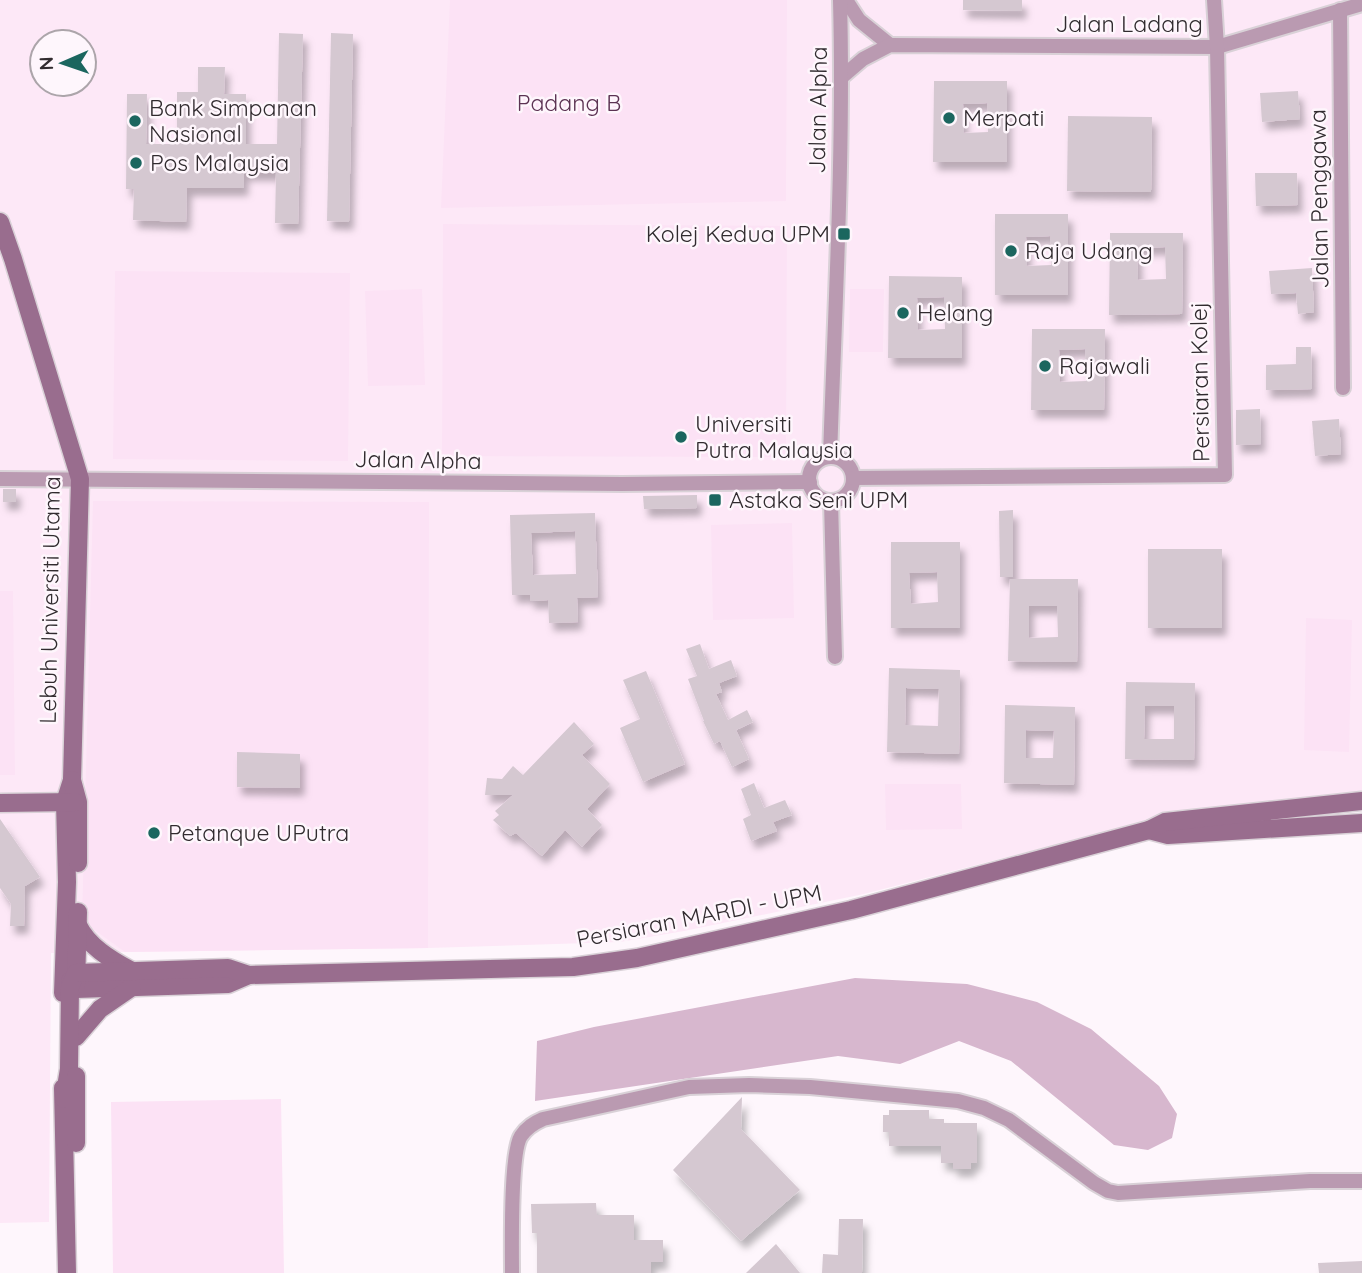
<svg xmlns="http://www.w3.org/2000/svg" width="1362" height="1273" font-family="Quicksand,sans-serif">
<defs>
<filter id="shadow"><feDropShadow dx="4.5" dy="8" stdDeviation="3.5" flood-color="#0004"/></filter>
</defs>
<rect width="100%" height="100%" fill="#fef6fc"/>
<!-- built -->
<path fill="#fde8f7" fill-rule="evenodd" d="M0 0H1362V791L1190 810 864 894 684 931 620 942 428 948 51 953 49 1222 0 1223ZM42 42H84V84H42Z"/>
<!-- green -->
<g fill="#fce2f5">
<path d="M450 0H787L786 201 441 208Z"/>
<path d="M443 224 787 226 786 457 442 456Z"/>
<path d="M115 271 350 273 348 461 113 459Z"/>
<path d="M422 289 425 385 368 386 365 291Z"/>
<path d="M850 289H884L883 352H849Z"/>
<path d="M93 501 429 502 428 948 125 952 82 921Z"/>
<path d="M792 523 794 618 713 620 711 525Z"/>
<path d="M0 591H13L15 775H0Z"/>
<path d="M1306 618 1352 620 1349 752 1304 750Z"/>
<path d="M885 784H961L962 829 886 830Z"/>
<path d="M281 1099 284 1273H113L111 1102Z"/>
</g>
<!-- water -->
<path fill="#d7b7ce" d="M855 978 967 984 1037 1002 1091 1029 1159 1086 1177 1114 1172 1138 1148 1150 1114 1145 1011 1061 959 1041 900 1064 838 1056 535 1101 537 1041 594 1027Z"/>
<!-- building -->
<g fill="#d5c8d1" fill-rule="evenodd" filter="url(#shadow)">
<path d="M963 0H1022V11L963 10Z"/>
<path d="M279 33 303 34 298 224 275 223 276 173H244V188H187L186 222 133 220 134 189H126L127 94H147L146 144H177V92H198V67H225L224 94H246V144H277Z"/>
<path d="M331 33 353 34 349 222 327 221Z"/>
<path d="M934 81H1007V162H933ZM987 103 988 132 964 133 963 104Z"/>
<path d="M1298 91 1300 119 1262 122 1260 93Z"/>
<path d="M1068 116 1152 117 1151 192 1067 191Z"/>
<path d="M1255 173H1297L1298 205 1256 206Z"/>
<path d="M995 214H1068V295H995ZM1050 236 1051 265 1027 266 1026 237Z"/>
<path d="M1110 233H1183L1182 314 1109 315ZM1165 247 1166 279 1138 280 1137 248Z"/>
<path d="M1312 268 1314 312 1298 314 1296 293 1271 294 1269 271Z"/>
<path d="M889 276 962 277V358H888ZM944 297 945 329 918 330 917 298Z"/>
<path d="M1032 329H1105L1104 410H1031ZM1085 349 1086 381 1060 382 1059 350Z"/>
<path d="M1296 347H1311L1312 389 1266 390V365L1296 364Z"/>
<path d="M1260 409 1261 444 1236 445V410Z"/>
<path d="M1339 419 1341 454 1315 456 1312 421Z"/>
<rect x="3" y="489" width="13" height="13"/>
<path d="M697 495V508L644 509 643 496Z"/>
<path d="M1013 510V577H1000L999 511Z"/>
<path d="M595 513 598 597 577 598 578 622 549 623 548 600 530 601V595H512L510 515ZM575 531 576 574 533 575 531 533Z"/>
<path d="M891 542H960V628H891ZM937 572 938 602 911 604 909 573Z"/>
<rect x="1148" y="549" width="74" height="79"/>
<path d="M1010 579H1078L1077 662 1008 661ZM1029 606H1057L1058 637 1029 638Z"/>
<path d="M700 644 709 669 731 660 737 676 719 683 722 692 716 694 728 720 747 710 753 722 736 730 749 759 732 767 720 741 714 744 703 721H704L688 679 697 676 686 649Z"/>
<path d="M889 668 960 670 959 754 887 752ZM906 688 939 689 938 726 905 725Z"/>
<path d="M646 671 685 764 643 782 620 728 640 719 623 680Z"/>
<path d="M1126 682 1195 683 1194 760 1125 759ZM1145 706H1174V739H1144Z"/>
<path d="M1005 705 1075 707 1074 785 1004 783ZM1026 730 1054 731 1053 758H1026Z"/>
<path d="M574 722 594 744 582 755 610 784 587 809 602 825 582 847 565 830 542 856 516 833 510 836 493 820 499 815 495 811 513 795H485L487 778 502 779 513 766 523 775Z"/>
<path d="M237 752 300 754V788L237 787Z"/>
<path d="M754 783 764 808 785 800 792 815 773 822 777 831 751 841 743 819 751 815 741 789Z"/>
<path d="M0 819 40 877 25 886 24 926H10L11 904 0 888Z"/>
<path d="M742 1097 741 1129 800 1190 741 1241 673 1170Z"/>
<path d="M889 1110H929V1119H944V1123H977V1163H971V1169H953V1163H941V1146H889V1132H883V1115H889Z"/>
<path d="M596 1203 597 1215H634V1240H663V1262H651V1273H537V1233H532L531 1204Z"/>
<path d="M839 1219H863L862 1273H822L823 1254 838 1255Z"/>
<path d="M776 1244 800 1273H746Z"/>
<path d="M1362 1261V1273H1319L1318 1263Z"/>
</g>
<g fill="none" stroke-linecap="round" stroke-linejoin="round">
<defs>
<g id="street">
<path d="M846 0 859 20 890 45"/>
<path d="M1340 10 1343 388"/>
<path d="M842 77 863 59 890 45 1217 47 1362 4"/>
<path d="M830 457C835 305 844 152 840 0"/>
<circle cx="831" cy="479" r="22"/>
<path d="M853 478 1225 475 1217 47 1214 0"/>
<path d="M0 479 622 484 810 482"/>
<path d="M831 501 835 657"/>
<path d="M512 1273C512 1248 510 1153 521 1136 527 1127 534 1123 543 1119L689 1087 749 1085 810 1087 958 1101 984 1108 1009 1120 1094 1183 1108 1191 1118 1193 1310 1181H1362"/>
</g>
<g id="secondary">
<path d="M0 222 13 259 80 479 72 780 65 802 67 882 63 993"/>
<path d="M72 780 78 802V863"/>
<path d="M0 803 75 802"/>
<path d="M1149 830 1168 835 1362 823"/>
<path d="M78 925C88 946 110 959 130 970"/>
<path d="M70 981 76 989 228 984 249 975"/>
<path d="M76 985 78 912"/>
<path d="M76 1037 100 1009 132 987"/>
<path d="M63 1088 67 1273"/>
<path d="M64 1099 69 1069 70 987 76 973 228 968 249 975 573 967 637 958 851 910 1149 830 1165 822 1362 801"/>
<path d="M76 1143V1076"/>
</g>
</defs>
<!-- street casing -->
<use href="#street" stroke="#d9d1d7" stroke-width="18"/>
<!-- secondary casing -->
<use href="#secondary" stroke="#d9d1d7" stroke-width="21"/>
<!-- street -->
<use href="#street" stroke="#ba9ab1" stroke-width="14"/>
<!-- secondary -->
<use href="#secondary" stroke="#996d8e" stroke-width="18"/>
</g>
<!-- markers -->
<g fill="#1b665f" stroke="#fef6fc" stroke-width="2.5">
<circle cx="949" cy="118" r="7"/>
<circle cx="135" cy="121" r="7"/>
<circle cx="136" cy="163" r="7"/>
<rect x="837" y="227" width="14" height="14" rx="3.5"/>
<circle cx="1011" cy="251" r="7"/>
<circle cx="903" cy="313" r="7"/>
<circle cx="1045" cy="366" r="7"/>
<circle cx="681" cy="437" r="7"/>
<rect x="708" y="493" width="14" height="14" rx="3.5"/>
<circle cx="154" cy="833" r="7"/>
</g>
<g text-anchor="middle" stroke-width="5" stroke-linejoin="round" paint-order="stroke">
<!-- street labels -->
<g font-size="23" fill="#312b2f" stroke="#fef6fc">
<text x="1129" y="32">Jalan Ladang</text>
<text transform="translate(818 110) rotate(-89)" y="8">Jalan Alpha</text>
<text transform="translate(1319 199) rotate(-91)" y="8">Jalan Penggawa</text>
<text transform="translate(1200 382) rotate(-91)" y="8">Persiaran Kolej</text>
<text transform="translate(418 460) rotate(1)" y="8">Jalan Alpha</text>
<text transform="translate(50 600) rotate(-89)" y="8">Lebuh Universiti Utama</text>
<text transform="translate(699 916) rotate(-11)" y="8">Persiaran MARDI - UPM</text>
</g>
<!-- park labels -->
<g font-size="23" fill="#5c3253" stroke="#fef6fc">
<text x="569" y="111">Padang B</text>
</g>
<!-- poi labels -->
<g font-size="23" fill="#312b2f" stroke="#fef6fc" text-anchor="start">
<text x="149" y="116">Bank Simpanan<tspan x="149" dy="26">Nasional</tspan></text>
<text x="963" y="126">Merpati</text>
<text x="150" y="171">Pos Malaysia</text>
<text x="830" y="242" text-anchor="end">Kolej Kedua UPM</text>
<text x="1025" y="259">Raja Udang</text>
<text x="917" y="321">Helang</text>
<text x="1059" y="374">Rajawali</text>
<text x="695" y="432">Universiti<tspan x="695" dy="26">Putra Malaysia</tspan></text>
<text x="729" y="508">Astaka Seni UPM</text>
<text x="168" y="841">Petanque UPutra</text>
</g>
</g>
<!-- north arrow -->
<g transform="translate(63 63) rotate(268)"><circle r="33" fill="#fef6fc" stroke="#aca5aa" stroke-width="2"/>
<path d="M0-5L12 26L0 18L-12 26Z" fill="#1b665f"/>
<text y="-10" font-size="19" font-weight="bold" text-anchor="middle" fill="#312b2f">N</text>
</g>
</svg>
